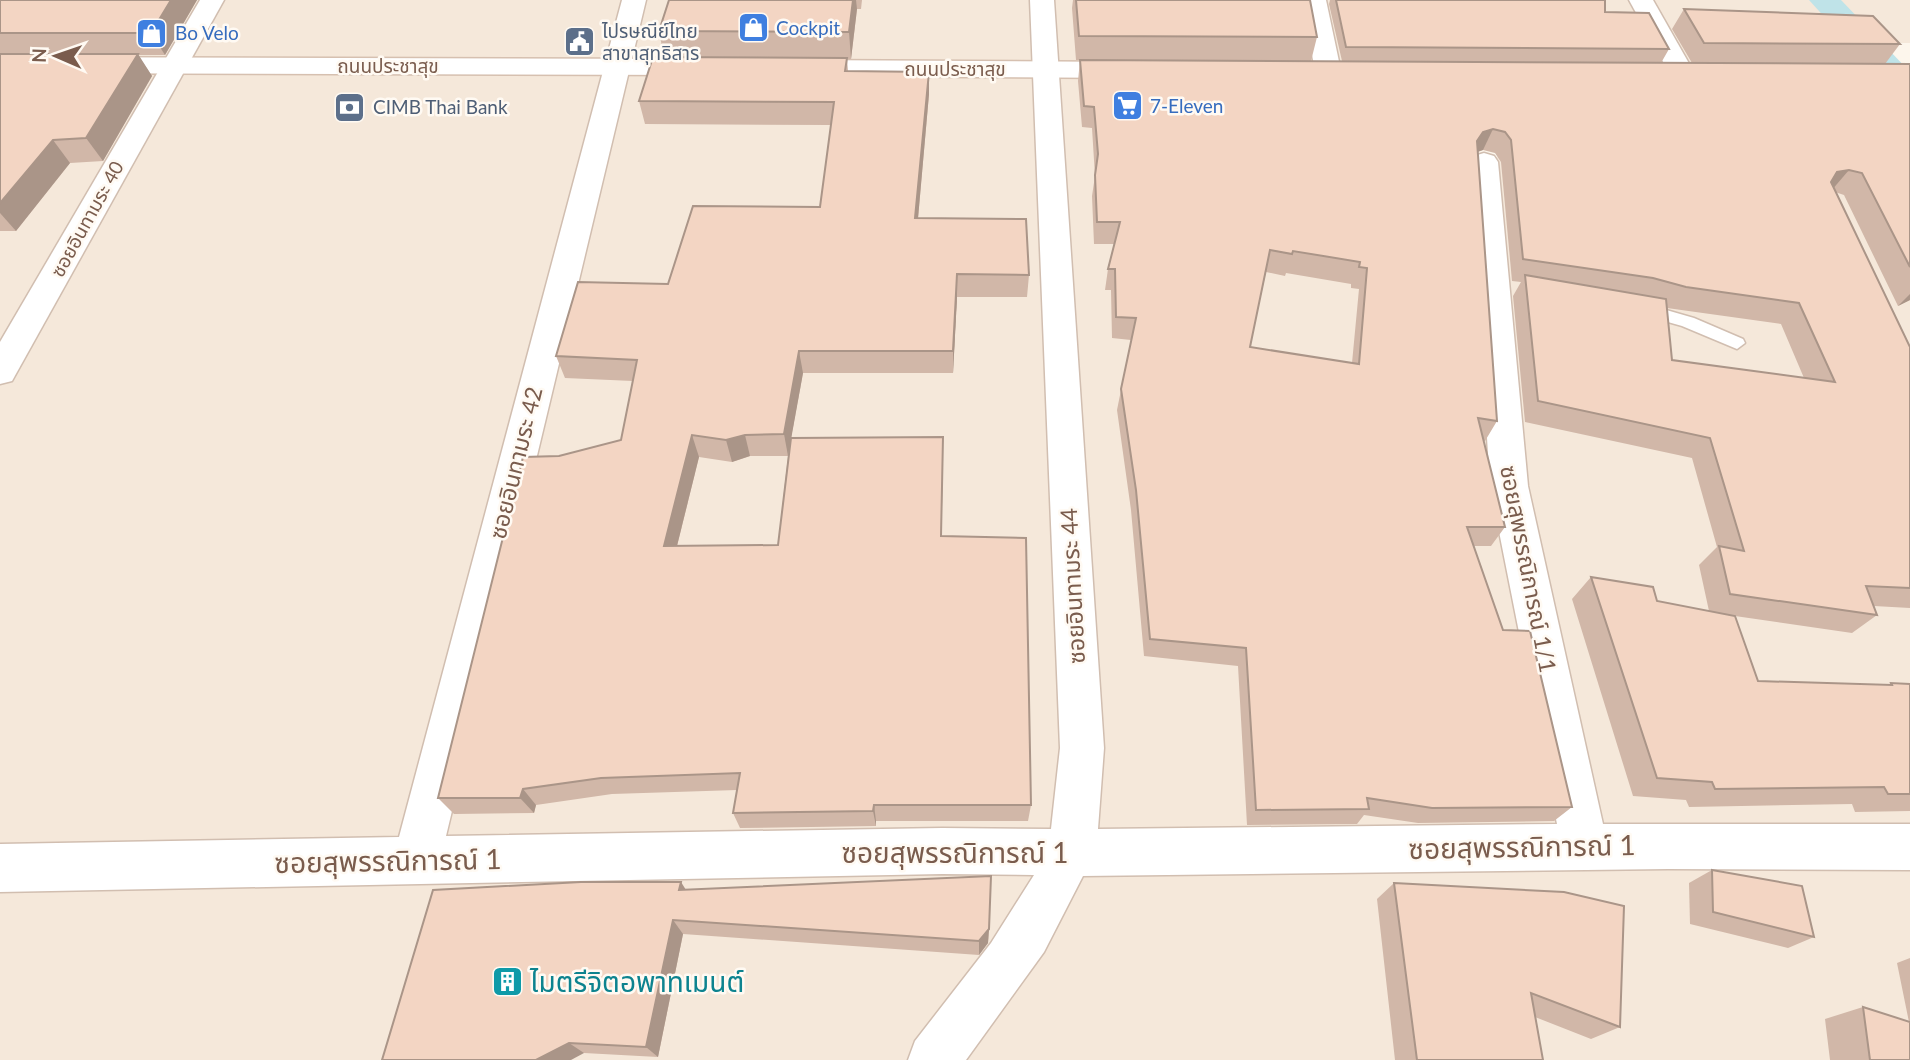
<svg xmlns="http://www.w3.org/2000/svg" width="1910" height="1060" font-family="Lato,'Noto Sans Thai',sans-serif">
<rect width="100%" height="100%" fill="#fdf6ec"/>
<!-- residential -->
<g fill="#f5e8da">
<path d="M0 0H1815L1910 101 1389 128 1468 152 1577 171 1910 194V1060H0Z"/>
<path d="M1839 0H1910V43H1879Z"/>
</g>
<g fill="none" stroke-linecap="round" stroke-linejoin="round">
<!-- canal -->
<path fill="#bfe3e8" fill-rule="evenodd" d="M1809 0H1841L1910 72V101L1898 98Z"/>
<defs>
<path id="lane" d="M1642 303 1694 318 1743 339 1745 343 1737 349 1682 326 1636 313 1634 309 1636 305Z"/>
<g id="street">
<path d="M200 0H224L12 381 0 384V342Z"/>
<path d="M622 0H646L446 836 942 828 1051 829 1060 748 1030 0H1054L1104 748 1098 829 1557 824 1490 486 1470 162 1474 156 1484 153 1494 156 1498 162 1528 486 1603 824H1910V870L1668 869 1083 876 1044 952 966 1060H908L915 1041 991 943 1034 875 942 874 0 892V844L399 837Z"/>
<path d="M1302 0H1326L1341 71 1337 77 1328 79 1319 77 1315 71Z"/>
<path d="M1629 0H1653L1695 74 1691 80 1682 82 1673 80Z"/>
</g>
<g id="secondary">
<path d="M0 57 701 59 710 61 714 67 710 73 701 75 0 73Z"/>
<path d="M797 60 1132 62 1141 64 1145 70 1141 76 1132 78 797 76 788 74 784 68 788 62Z"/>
</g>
</defs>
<!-- lane casing -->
<use href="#lane" stroke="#d1beb0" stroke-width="3"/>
<!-- street casing -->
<use href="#street" stroke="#d1beb0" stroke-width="3"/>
<!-- secondary casing -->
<use href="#secondary" stroke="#d6c0b0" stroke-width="3"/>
<!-- lane -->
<use href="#lane" fill="#fff" fill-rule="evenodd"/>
<!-- street -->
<use href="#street" fill="#fff" fill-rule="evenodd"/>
<!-- secondary -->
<use href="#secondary" fill="#fff" fill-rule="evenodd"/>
</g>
<!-- wall -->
<g fill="#d1b7a8" fill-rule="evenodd">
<path d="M0 0H197L165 55H138L152 76 103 161 70 163 16 231H0Z"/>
<path d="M669 0H862L861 9H857L851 59H847L848 71 929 94 918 218 1029 275 1027 297H957L953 373H803L791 438 943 437 941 536 1031 805 1028 821H876V826L740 828 733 813 737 790 612 794 536 805 534 813 454 814 438 798 559 456 621 440 633 381 565 378 556 356 668 284 820 207 831 125 645 124 639 101 664 57 659 31ZM750 456H788L778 545 677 546 699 457 732 462Z"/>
<path d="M1073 0H1310L1317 37 1311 61H1342L1329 4 1330 0H1605V12L1669 49 1661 63H1692L1672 29 1684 9 1900 44 1885 64H1910V300L1898 306 1844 195 1835 192 1910 347V608L1874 606 1877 615 1852 633 1735 616 1758 681 1888 685 1891 683 1910 684V811L1855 812 1852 804 1689 807 1686 800 1633 796 1572 599 1591 577 1657 601 1709 611 1699 565 1717 547 1692 458 1525 422 1513 296 1521 282 1512 281 1501 162 1495 153 1483 150 1478 152 1497 421 1485 441H1483L1505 527 1491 546H1473L1503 630 1572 807 1554 821 1418 823 1364 815 1357 824 1247 825 1238 666 1144 656 1131 510 1117 410 1131 340 1112 338 1111 290H1105L1108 269 1114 244H1094L1092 196 1095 176 1092 128 1082 127 1078 81 1080 60H1076L1072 8ZM1266 272 1285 276 1286 273 1351 284V288L1359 289 1352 363 1250 347ZM1667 308 1781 324 1804 378 1672 360Z"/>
<path d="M1712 870 1814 937 1788 948 1690 924 1689 883Z"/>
<path d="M1394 883 1620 1027 1591 1039 1535 1017 1543 1060H1395L1377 899Z"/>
<path d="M686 890 989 929 988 943 979 955 683 934 658 1057 584 1053 382 1060Z"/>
<path d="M1910 958V1060H1830L1825 1019 1863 1007 1909 1022 1897 963Z"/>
</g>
<!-- shaded-wall -->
<g fill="#aa9588">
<path d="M171 0H197L165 55 151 33Z"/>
<path d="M853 0H856L857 9 851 59 849 32Z"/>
<path d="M138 54 152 76 103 161 86 138Z"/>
<path d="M929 72V94L916 241 915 218Z"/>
<path d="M1493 129 1483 150 1473 153 1477 141 1483 132Z"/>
<path d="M53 140 70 163 16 231 0 213V203Z"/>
<path d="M1849 170 1831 191 1820 193 1837 172Z"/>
<path d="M957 274V297L953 373V351Z"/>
<path d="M1910 294V300L1898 306Z"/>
<path d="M799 351 803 373 788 456 784 434Z"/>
<path d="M692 435 699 457 672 566 664 546Z"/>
<path d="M745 435 750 456 732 462 726 440Z"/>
<path d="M943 437V458L941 556V536Z"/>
<path d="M523 789 536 805 534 813 520 798Z"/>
<path d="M874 805 876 821V826L873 811Z"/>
<path d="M681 882 691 898 679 890Z"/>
<path d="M673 920 683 934 658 1057 646 1047Z"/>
<path d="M989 929 988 943 979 955V941Z"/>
<path d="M569 1043 584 1053 571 1060H536Z"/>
</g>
<!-- building -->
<g fill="#f3d5c3" stroke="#aa9588" stroke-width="2" fill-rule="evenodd">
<path d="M0 0H171L151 33H0Z"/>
<path d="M669 0H853L849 32 659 31Z"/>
<path d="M1076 0H1310L1317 37 1079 36Z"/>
<path d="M1336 0H1605V12L1649 13 1669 49 1346 47Z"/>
<path d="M1684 9 1873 16 1900 44 1704 43Z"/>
<path d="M0 54H138L86 138 53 140 0 203Z"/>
<path d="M653 57 847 58 845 71 929 72 915 218 1026 219 1029 275 957 274 953 351H799L784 434 745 435 726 440 692 435 664 546 778 545 791 438 943 437 941 536 1026 538 1031 805H874L873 811 733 813 740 773 601 778 523 789 520 798H438L523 457 559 456 621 440 637 360 556 356 578 282 668 284 693 206 820 207 834 102 639 101Z"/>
<path d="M1080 60 1910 64V267L1862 173 1849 170 1837 172 1831 182 1910 347V588L1866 586 1877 615 1730 594 1719 546 1744 551 1710 438 1538 401 1525 275 1666 299 1672 360 1835 382 1799 303 1686 287 1653 278 1523 259 1511 140 1505 132 1493 129 1483 132 1477 141 1497 421 1478 418 1505 527H1467L1503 630 1530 631 1572 807 1432 808 1367 798 1369 809 1256 810 1246 648 1150 639 1136 490 1121 389 1136 318 1116 317 1115 269H1108L1120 222H1097L1095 175 1098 154 1094 107 1084 106ZM1270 250 1292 254 1293 251 1360 262 1359 267 1367 268 1359 364 1250 347Z"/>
<path d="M1591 577 1653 587 1657 601 1735 616 1758 681 1892 685 1891 683 1910 684V794H1888L1884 787 1715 789 1712 782 1657 778Z"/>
<path d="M1712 870 1802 886 1814 937 1713 912Z"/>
<path d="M991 876 989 929 979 941 673 920 646 1047 569 1043 536 1060H382L433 890 581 882H681L679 890Z"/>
<path d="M1394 883 1564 892 1624 906 1620 1027 1531 993 1543 1060H1417Z"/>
<path d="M1863 1007 1910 1022V1060H1870Z"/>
</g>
<!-- icons -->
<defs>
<symbol id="shop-square" viewBox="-11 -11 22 22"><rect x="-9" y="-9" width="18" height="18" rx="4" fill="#3f7fe0" stroke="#fffaf3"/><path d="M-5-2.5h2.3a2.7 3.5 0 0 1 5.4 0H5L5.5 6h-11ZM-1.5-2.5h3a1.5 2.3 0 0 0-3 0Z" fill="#fff"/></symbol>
<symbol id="civic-square" viewBox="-11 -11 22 22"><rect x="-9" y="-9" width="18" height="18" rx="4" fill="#5c6f8a" stroke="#fffaf3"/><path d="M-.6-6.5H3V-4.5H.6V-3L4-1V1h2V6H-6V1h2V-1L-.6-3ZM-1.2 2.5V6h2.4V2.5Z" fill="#fff"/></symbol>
<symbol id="supermarket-square" viewBox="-11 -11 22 22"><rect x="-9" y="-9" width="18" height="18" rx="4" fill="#3f7fe0" stroke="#fffaf3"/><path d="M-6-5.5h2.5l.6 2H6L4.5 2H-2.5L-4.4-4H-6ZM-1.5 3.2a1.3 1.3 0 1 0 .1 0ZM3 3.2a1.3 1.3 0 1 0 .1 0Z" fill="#fff"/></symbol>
<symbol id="bank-square" viewBox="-11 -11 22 22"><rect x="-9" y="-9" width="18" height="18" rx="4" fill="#5c6f8a" stroke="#fffaf3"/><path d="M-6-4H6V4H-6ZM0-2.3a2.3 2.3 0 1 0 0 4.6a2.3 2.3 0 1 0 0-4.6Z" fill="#fff"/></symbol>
<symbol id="building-square" viewBox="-11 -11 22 22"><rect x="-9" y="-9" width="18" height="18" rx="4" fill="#0f9aa8" stroke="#fffaf3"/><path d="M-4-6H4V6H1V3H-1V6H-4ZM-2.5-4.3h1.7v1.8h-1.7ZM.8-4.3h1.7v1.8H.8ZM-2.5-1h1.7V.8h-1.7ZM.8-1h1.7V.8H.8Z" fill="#fff"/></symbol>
</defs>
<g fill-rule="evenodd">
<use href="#shop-square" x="736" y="10" width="35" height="35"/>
<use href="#shop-square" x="134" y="16" width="35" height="35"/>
<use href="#civic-square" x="562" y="24" width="35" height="35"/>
<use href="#supermarket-square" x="1110" y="88" width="35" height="35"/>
<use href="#bank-square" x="332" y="90" width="35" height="35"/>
<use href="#building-square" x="490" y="964" width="35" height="35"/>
</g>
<g text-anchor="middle" stroke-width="5" stroke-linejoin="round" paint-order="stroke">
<!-- far-shop labels -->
<g font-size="19" fill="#366cbe" stroke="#fffaf3" text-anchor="start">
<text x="776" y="35">Cockpit</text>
<text x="175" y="40">Bo Velo</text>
<text x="1150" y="113">7-Eleven</text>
</g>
<!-- far-service labels -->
<g font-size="19" fill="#4e5e75" stroke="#fffaf3" text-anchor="start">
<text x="602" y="38">ไปรษณีย์ไทย<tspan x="602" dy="22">สาขาสุทธิสาร</tspan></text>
<text x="373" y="114">CIMB Thai Bank</text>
</g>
<!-- far-street labels -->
<g font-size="19" fill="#7a5c4d" stroke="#fffaf3">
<text x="388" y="73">ถนนประชาสุข</text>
<text x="955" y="76">ถนนประชาสุข</text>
<text transform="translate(87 219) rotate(-61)" y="7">ซอยอินทามระ 40</text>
</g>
<!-- street labels -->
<g font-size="23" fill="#7a5c4d" stroke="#fffaf3">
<text transform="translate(516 463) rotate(-76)" y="8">ซอยอินทามระ 42</text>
<text transform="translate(1528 569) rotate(79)" y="8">ซอยสุพรรณิการณ์ 1/1</text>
<text transform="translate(1073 586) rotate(-93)" y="8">ซอยอินทามระ 44</text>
</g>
<!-- near-street labels -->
<g font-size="28" fill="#7a5c4d" stroke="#fffaf3">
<text transform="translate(1522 847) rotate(-1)" y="10">ซอยสุพรรณิการณ์ 1</text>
<text x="955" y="863">ซอยสุพรรณิการณ์ 1</text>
<text transform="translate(388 861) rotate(-1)" y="10">ซอยสุพรรณิการณ์ 1</text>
</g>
<!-- near-culture labels -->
<g font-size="28" fill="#0d838f" stroke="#fffaf3" text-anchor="start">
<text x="530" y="992">ไมตรีจิตอพาทเมนต์</text>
</g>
</g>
<!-- north arrow -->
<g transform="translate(56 56) rotate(272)" stroke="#fffaf3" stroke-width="5" paint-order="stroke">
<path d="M0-5L12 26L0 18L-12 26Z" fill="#7a5c4d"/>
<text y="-10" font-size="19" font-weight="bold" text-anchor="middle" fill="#7a5c4d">N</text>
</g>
</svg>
